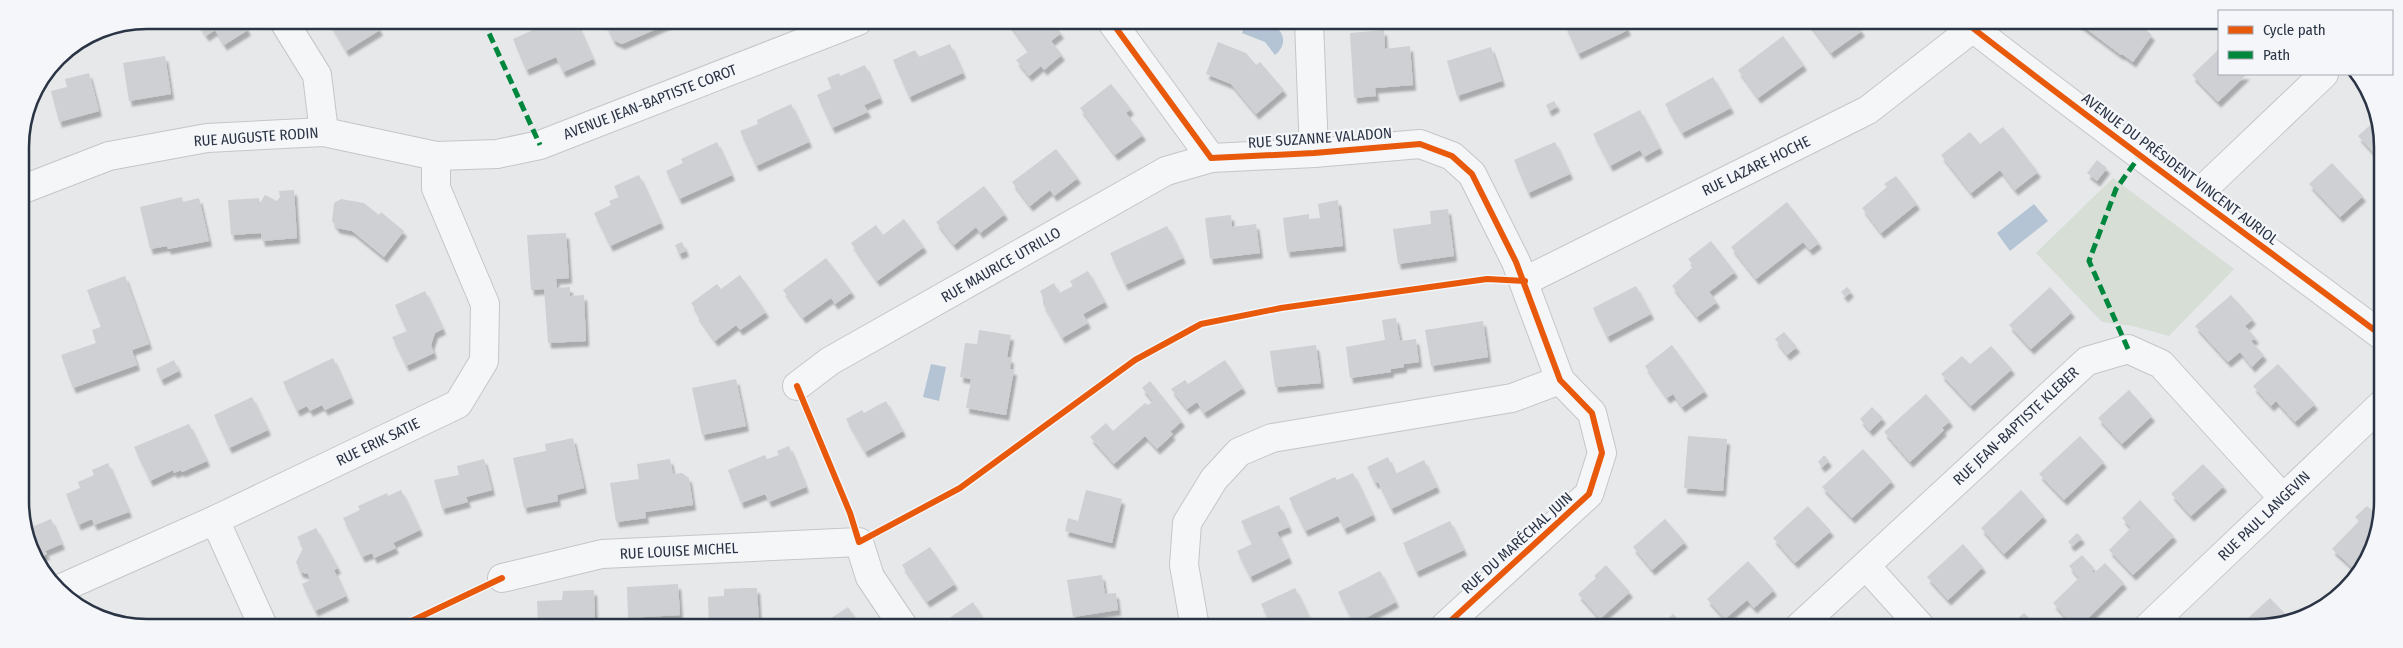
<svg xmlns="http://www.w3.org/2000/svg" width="2403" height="648" font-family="'Fira Sans Condensed',sans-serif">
<defs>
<filter id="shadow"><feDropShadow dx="3" dy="5.5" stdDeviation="1" flood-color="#0004"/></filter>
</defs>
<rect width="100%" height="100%" fill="#e6e8ea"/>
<!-- green -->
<path fill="#d6ded6" d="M2113 178 2234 269 2169 336 2133 326 2102 322 2036 253Z"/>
<!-- water -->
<g fill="#b4c4d5">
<path d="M1246 21C1253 21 1260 20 1267 22 1284 28 1289 44 1275 55L1265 42 1242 33Z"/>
<path d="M2034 204 2048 221 2010 251 1997 233Z"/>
<path d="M931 364 946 367 939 401 923 397Z"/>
</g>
<!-- building -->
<g fill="#ced0d3" filter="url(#shadow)">
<path d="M196 20H242L248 30 224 45 215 30 206 36Z"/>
<path d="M328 20H374L380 30 346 51Z"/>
<path d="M555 20 576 21 593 59 563 72 556 57 526 70 513 39Z"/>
<path d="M604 21H671L672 22 622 44 613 40Z"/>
<path d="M1007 21H1051L1061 33 1051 41 1062 55 1044 70 1041 66 1029 76 1016 60 1029 51Z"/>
<path d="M1571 22H1624L1628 30 1578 54 1565 25Z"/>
<path d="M1808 22H1855L1862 31 1831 53Z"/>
<path d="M2077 22H2137L2152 35 2133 62 2122 54 2121 55Z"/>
<path d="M1384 30 1385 49 1410 46 1413 85 1375 88 1376 96 1354 98 1350 33Z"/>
<path d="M1783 36 1804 65 1758 98 1738 70Z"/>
<path d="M1218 42 1246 53 1256 65 1260 62 1284 90 1256 114 1231 84 1206 74Z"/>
<path d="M950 44 963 73 909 97 893 60 915 50 919 57Z"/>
<path d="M1491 47 1502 81 1457 96 1447 61Z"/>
<path d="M2219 49V74H2247L2218 102 2192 75Z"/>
<path d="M165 56 171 94 129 101 123 63Z"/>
<path d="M865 65 880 98 864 105 868 112 832 128 817 95 832 88 827 78 839 73 840 76Z"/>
<path d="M89 73 99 111 59 122 51 91 67 87 65 79Z"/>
<path d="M1713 77 1731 108 1682 133 1665 104Z"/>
<path d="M1111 84 1131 109 1126 113 1143 135 1115 155 1080 108Z"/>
<path d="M1554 101 1557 106 1549 111 1546 105Z"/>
<path d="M791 104 809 142 756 166 740 131 758 124 757 120Z"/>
<path d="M1640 110 1660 148 1644 157 1640 150 1610 166 1593 134Z"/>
<path d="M2378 118 2381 122V161L2358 136Z"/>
<path d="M2003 127 2038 172 2015 190 2000 170 1971 193 1941 155 1970 132 1980 144Z"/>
<path d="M717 142 732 175 679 199 666 171 683 163 681 159Z"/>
<path d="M1555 142 1570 174 1528 193 1514 160Z"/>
<path d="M1056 149 1078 178 1054 196 1050 190 1030 206 1012 182Z"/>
<path d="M2097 160 2107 168 2097 181 2087 173Z"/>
<path d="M2332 163 2363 196 2340 217 2309 184Z"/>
<path d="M639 175 661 223 610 246 594 213 611 205 609 201 619 197 614 186Z"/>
<path d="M1896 176 1917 204 1881 233 1862 208 1887 187 1884 184Z"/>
<path d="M984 186 1005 214 980 233 976 227 954 245 936 222Z"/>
<path d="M294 190 297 238 262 241 261 233 231 235 228 200 259 198 260 203 265 195 277 201 280 197 279 191Z"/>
<path d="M182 197 183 202 199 198 209 241 168 249 167 246 150 249 140 207Z"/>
<path d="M341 199 364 203 379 215 381 212 404 231 384 257 352 231 337 228 332 221 334 203Z"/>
<path d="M1338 200 1343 246 1287 252 1283 218 1309 214V219L1320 218 1318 204Z"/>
<path d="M1787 202 1819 243 1810 250 1803 242 1756 279 1731 247Z"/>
<path d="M1448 209 1454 256 1398 264 1393 229 1431 224 1430 211Z"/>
<path d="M1231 215 1232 227 1256 224 1260 253 1210 259 1205 218Z"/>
<path d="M904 219 924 247 877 281 851 243 876 225 883 235Z"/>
<path d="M1167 226 1183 258 1125 285 1110 253Z"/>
<path d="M566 233 569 278 556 279 557 288 570 287V296L584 295 586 341 548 343 544 289 531 290 527 235Z"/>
<path d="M1711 241 1735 272 1709 292 1717 302 1697 317 1672 286 1694 266 1688 259Z"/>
<path d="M682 242 686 251 679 254 675 245Z"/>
<path d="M826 258 852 292 835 304 831 298 803 318 783 290Z"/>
<path d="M1088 271 1105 302 1083 314 1088 323 1062 338 1043 304V298L1040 291 1054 283 1059 293 1073 286 1070 281Z"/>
<path d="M740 275 766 312 740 330 736 325 715 341 696 314 698 313 691 303 717 284 721 289Z"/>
<path d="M125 276 149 344 132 350 137 365 73 388 61 355 96 343 92 330 101 327 87 290Z"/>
<path d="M1636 286 1651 314 1607 337 1593 308Z"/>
<path d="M1847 287 1851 291 1845 297 1841 292Z"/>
<path d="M2050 287 2072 312 2031 349 2009 325Z"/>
<path d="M425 291 443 329 435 333 431 345 434 353 406 366 392 337 407 331 395 305Z"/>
<path d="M2231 295 2253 319 2245 326 2256 338 2251 341 2264 355 2252 367 2240 352 2228 362 2195 326Z"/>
<path d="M1396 318 1400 341 1416 339 1419 362 1404 364V367L1391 369V372L1350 378 1346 347 1385 340 1382 320Z"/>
<path d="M1483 321 1488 357 1431 366 1425 330Z"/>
<path d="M979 330 1011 335 1007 357 1011 358 1010 369 1014 370 1006 415 966 408 971 379 960 377 965 343 977 344Z"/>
<path d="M1784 332 1797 347 1787 355 1775 339Z"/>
<path d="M1316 345 1321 383 1275 387 1270 351Z"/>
<path d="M1672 345 1705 391 1682 407 1673 394 1667 398 1645 366Z"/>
<path d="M1991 346 2012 369 1971 406 1941 374 1962 356 1970 364Z"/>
<path d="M333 358 351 398 325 410 322 405 310 411 307 406 297 411 283 382Z"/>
<path d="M174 360 179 371 161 380 156 369Z"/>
<path d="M1225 360 1243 388 1204 413 1197 402 1187 409 1171 389 1185 380 1188 384Z"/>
<path d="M2278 364 2315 404 2295 422 2276 401 2271 406 2253 386Z"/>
<path d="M736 379 746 426 702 435 692 388Z"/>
<path d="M1150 381 1182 421 1170 432 1173 434 1157 449 1145 436 1114 464 1090 437 1106 423 1113 431 1145 403 1148 405 1153 401 1142 388Z"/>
<path d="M2129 390 2152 416 2122 444 2098 418Z"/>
<path d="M1926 394 1950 421 1942 428 1944 430 1910 462 1884 432Z"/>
<path d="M252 397 268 430 229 448 214 415Z"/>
<path d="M886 401 903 431 865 452 846 419 862 410 864 413Z"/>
<path d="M1872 407 1883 418 1870 431 1860 419Z"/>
<path d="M189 424 207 461 182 472 181 470 174 473 173 470 150 481 134 447Z"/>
<path d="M1688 436 1727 439 1723 491 1684 488Z"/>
<path d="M2080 436 2104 462 2064 500 2039 474Z"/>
<path d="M573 438 584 488 557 495 558 501 524 508 513 458 546 451 545 444Z"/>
<path d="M789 446 806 487 769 502 765 494 741 503 728 470 765 455 767 459 779 455 777 451Z"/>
<path d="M1863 449 1892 481 1852 518 1822 487Z"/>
<path d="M1824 455 1829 461 1822 467 1818 462Z"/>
<path d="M1388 457 1395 474 1424 460 1437 487 1391 509 1378 482 1375 483 1367 467Z"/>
<path d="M484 459 492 490 466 497 468 502 442 509 434 480 459 475 457 466Z"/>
<path d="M670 459 673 474 682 473 689 478 693 505 645 512 646 518 616 522 610 483 639 479 637 464Z"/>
<path d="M108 463 129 512 94 525 92 519 78 525 66 494 80 488 78 482 94 475 92 470Z"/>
<path d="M2203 464 2224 486 2191 516 2171 494Z"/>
<path d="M1353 473 1373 515 1344 529 1338 516 1305 531 1289 498 1335 477 1337 480Z"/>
<path d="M401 490 420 530 393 543 396 548 374 558 372 553 362 557 343 518 360 510 358 506 387 493 388 496Z"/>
<path d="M1086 490 1122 499 1112 543 1065 531 1068 518 1078 521Z"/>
<path d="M2021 490 2044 516 2004 554 1981 528Z"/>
<path d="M2140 500 2174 536 2133 575 2109 550 2131 528 2122 518Z"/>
<path d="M1279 505 1289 527 1277 532 1289 558 1250 577 1237 551 1252 544 1241 521Z"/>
<path d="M1808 506 1831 531 1795 563 1773 538Z"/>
<path d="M2367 506 2381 518V526L2368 560 2356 571 2332 549 2359 521 2355 517Z"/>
<path d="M51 519 62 544 45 551 47 554 39 558 23 527 32 523 34 526Z"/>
<path d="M1665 519 1685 542 1652 570 1633 547Z"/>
<path d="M1450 521 1464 550 1416 572 1403 543Z"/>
<path d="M316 528 338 568 334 570 346 596 315 611 302 584 310 580 308 574 300 572 296 562 303 548 297 537Z"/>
<path d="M2077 533 2082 538 2072 546 2068 542Z"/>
<path d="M1963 544 1983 567 1948 600 1927 577Z"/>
<path d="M930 547 955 584 927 602 902 565Z"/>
<path d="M2082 555 2094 568 2092 571 2094 573 2105 563 2124 583 2078 628H2075L2053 603 2079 578 2069 566Z"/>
<path d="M1748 561 1774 590 1754 608 1747 600 1725 619 1707 599Z"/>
<path d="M1606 565 1630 592 1600 619 1578 594 1596 578 1594 576Z"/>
<path d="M1380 571 1396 602 1354 624 1338 592Z"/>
<path d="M1102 575 1105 594 1116 593 1118 610 1073 617 1067 580Z"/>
<path d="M678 584 680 615 628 618 627 587Z"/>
<path d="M746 588H757L759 623H749V626H709L708 597 724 596V589Z"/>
<path d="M1295 588 1314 627H1272L1261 604Z"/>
<path d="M594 590 595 626H538L537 601 562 600 563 591Z"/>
<path d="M2270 598 2292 621 2264 628H2237Z"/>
<path d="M973 602 988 626H945L942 623Z"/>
<path d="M848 607 861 626H828L825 622Z"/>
<path d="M2024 613 2040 628 2008 627Z"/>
<path d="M1673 614 1682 623 1683 622 1688 627H1659Z"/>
</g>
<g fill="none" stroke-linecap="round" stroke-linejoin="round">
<defs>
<g id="minor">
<path d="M283 20 317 75 324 132"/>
<path d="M1111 21 1211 158 1314 153 1420 144 1452 156 1472 174 1516 262 1560 380 1592 413 1602 453 1589 494 1444 627"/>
<path d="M1309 21 1314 153"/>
<path d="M1965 22C2102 129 2242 231 2381 335"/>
<path d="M21 190 109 156 207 138 324 132 436 156 497 154 540 145 858 21"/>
<path d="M2196 196 2324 74"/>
<path d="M1525 281 1868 110 1973 28"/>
<path d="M797 386 830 361 1166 171 1211 158"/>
<path d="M215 520 263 626"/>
<path d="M1866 566 1921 627"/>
<path d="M502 578 602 554 859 542 870 577 903 626"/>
<path d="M57 590 215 520 458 404 484 361 485 304 436 188V156"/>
<path d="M1197 627 1194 622 1184 565 1187 523 1214 479 1239 452 1272 438 1512 398 1560 380"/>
<path d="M1799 627 2087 361 2128 349 2161 364 2283 498"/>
<path d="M2147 628 2381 405"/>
</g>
</defs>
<!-- minor casing -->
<use href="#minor" stroke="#c4c6c8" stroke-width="30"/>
<!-- minor -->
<use href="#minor" stroke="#f5f6f7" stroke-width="28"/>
<!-- quiet -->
<g stroke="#00873e" stroke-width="5" stroke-dasharray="10 5" stroke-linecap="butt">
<path d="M483 20 540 145"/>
<path d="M2128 349 2089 261 2116 189 2141 154"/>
</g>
<defs>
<g id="cycleway">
<path d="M1111 21 1211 158 1314 153 1420 144 1452 156 1472 174 1516 262 1560 380 1592 413 1602 453 1589 494 1444 627"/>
<path d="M1965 22C2102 129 2242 231 2381 335"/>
<path d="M797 386 850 513 859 542 960 488 1135 360 1201 324 1281 308 1487 279 1525 281"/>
<path d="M401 626 502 578"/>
</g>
</defs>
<!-- cycleway casing -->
<use href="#cycleway" stroke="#f4f6f9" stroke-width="9"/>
<!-- cycleway -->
<use href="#cycleway" stroke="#e8590c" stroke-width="6"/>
</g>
<g text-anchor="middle" stroke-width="4.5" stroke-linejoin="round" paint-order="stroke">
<!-- street labels -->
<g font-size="15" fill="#2b3445" stroke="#f4f6f9">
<text transform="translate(650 102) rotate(-21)" y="5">AVENUE JEAN-BAPTISTE COROT</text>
<text transform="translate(256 137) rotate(-4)" y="5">RUE AUGUSTE RODIN</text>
<text transform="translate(1320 138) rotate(-4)" y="5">RUE SUZANNE VALADON</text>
<text transform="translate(1756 166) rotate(-26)" y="5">RUE LAZARE HOCHE</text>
<text transform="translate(2180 169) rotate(37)" y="5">AVENUE DU PRÉSIDENT VINCENT AURIOL</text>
<text transform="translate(1001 265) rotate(-30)" y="5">RUE MAURICE UTRILLO</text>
<text transform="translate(2016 426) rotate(-43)" y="5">RUE JEAN-BAPTISTE KLEBER</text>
<text transform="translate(378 442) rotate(-26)" y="5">RUE ERIK SATIE</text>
<text transform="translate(2264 516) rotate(-44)" y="5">RUE PAUL LANGEVIN</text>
<text transform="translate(1517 543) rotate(-42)" y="5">RUE DU MARÉCHAL JUIN</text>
<text transform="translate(679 551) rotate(-3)" y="5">RUE LOUISE MICHEL</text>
</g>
</g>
<!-- crop -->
<path d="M0 0H2403V648H0ZM147 29H2256A118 118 0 0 1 2374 147V501A118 118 0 0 1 2256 619H147A118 118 0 0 1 29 501V147A118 118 0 0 1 147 29Z" fill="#f4f6f9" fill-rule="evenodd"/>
<path fill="none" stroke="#2b3445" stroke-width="2.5" d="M147 29H2256A118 118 0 0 1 2374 147V501A118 118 0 0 1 2256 619H147A118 118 0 0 1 29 501V147A118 118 0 0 1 147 29Z"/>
<!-- legend -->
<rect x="2218" y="10" width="175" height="65" fill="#f4f6f9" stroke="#a4a8b1"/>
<rect x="2228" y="26" width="25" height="8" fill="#e8590c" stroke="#a4a8b1"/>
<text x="2263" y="35" font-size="15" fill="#2b3445">Cycle path</text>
<rect x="2228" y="51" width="25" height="8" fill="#00873e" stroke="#a4a8b1"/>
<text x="2263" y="60" font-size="15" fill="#2b3445">Path</text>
</svg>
